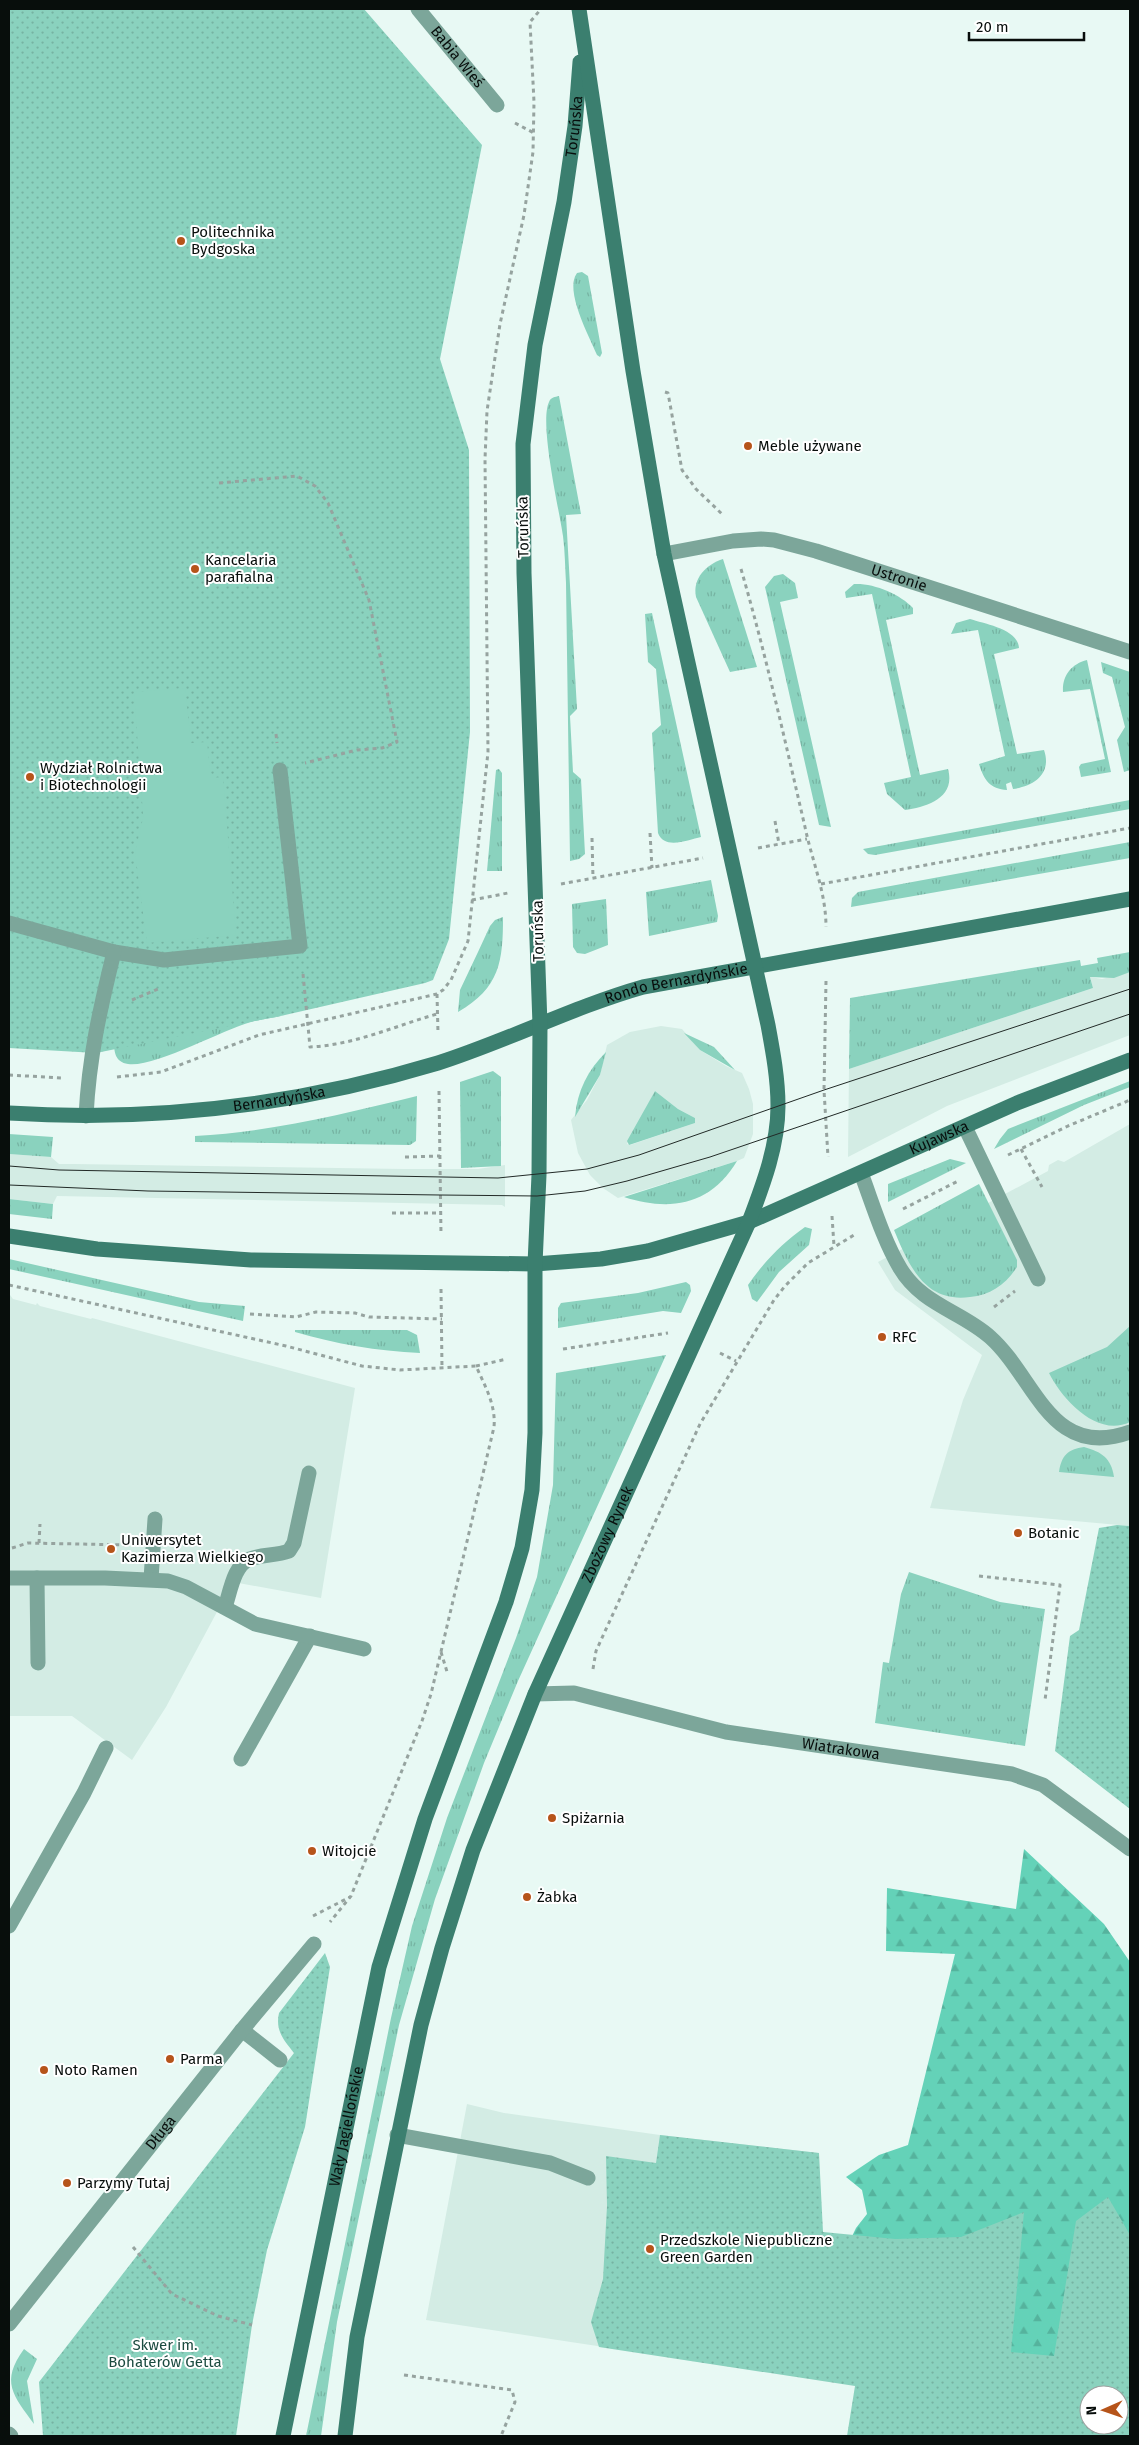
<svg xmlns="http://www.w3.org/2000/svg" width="1139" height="2445" font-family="'Fira Sans',sans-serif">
<defs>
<pattern id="grass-tufts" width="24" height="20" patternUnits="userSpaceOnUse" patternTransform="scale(1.25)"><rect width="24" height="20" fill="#8ad2be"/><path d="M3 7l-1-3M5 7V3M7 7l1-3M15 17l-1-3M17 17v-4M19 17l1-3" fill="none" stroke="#76b3a2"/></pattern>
<pattern id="forest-firs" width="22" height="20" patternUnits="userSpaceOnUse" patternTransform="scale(1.25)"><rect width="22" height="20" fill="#64d2b8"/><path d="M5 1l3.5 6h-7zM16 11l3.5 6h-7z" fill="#55b39d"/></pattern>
<pattern id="park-dots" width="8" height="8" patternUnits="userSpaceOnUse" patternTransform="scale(1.25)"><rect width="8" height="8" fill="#8ad2be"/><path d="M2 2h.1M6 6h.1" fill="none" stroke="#76b3a2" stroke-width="1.8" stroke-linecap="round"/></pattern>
</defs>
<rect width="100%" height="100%" fill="#e8f9f4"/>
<!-- built -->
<g fill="#d3ece4" fill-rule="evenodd">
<path d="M1130 972V1035L947 1106 848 1157 849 1069 1093 988 1090 977 1102 979Z"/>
<path d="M661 1026 682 1029 700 1050 726 1066 742 1073 749 1089 753 1104V1134L744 1158 737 1161 618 1198 603 1188 590 1175 578 1153 571 1120 587 1100 600 1075 607 1045 630 1032ZM655 1091 678 1109 695 1118V1123L630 1145 627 1144Z"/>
<path d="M1130 1124V1526L930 1508 963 1400 982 1355 895 1290 878 1262 1048 1171 1049 1165 1058 1160 1064 1162Z"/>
<path d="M9 1154 51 1157 59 1164H74L404 1169H478L505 1165V1207L502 1205 57 1196 53 1204 9 1199Z"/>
<path d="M10 1295 13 1299 36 1305 37 1303 40 1306 91 1319 92 1318 355 1388 321 1598 233 1582 166 1707 132 1760 72 1716H9Z"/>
<path d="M467 2104 504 2113 660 2135 819 2153 808 2233 842 2383 426 2320Z"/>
</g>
<!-- grass -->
<g fill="url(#grass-tufts)">
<path d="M582 272 588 276 602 353 600 357 597 355C589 336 564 290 577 273Z"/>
<path d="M559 396 581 514 566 515 577 709 570 716 573 772 581 779 585 854 579 859 570 861 566 583C565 567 565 552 563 536 559 509 539 423 549 402 551 397 555 397 559 396Z"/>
<path d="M723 559 757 667 730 672 696 597C692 578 707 564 723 559Z"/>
<path d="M783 574 795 583 798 598 780 602 831 827 819 825 765 587 774 576Z"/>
<path d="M854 584C874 583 900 594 913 608V614L886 620 920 775 948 769C956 798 927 807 905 810L887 794 884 783 911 777 872 594 846 598 845 592Z"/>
<path d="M652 613 701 837C688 840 664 850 658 833L652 733 661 725 656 669 648 662 645 614Z"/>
<path d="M970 619C985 624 1018 629 1019 648L994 654 1017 754 1044 750C1052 773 1035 786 1013 789L1011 782 1006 784 1007 790C990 789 984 780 979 764L1005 756 978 630 951 634 956 623Z"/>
<path d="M1087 660 1111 772 1081 777 1079 767 1081 764 1105 759 1090 689 1063 692C1062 676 1071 664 1087 660Z"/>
<path d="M1101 662 1130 672V770L1124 772 1117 740 1125 727 1112 677 1103 673Z"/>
<path d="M499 769 502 773V871H487L496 770Z"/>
<path d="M1130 800V809L875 855 868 854 863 849Z"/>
<path d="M1130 842V858L851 907 852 898 858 892Z"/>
<path d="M711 880 718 916 717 922 649 936 646 892Z"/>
<path d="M606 899 608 945 585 954 577 953 573 947 572 904Z"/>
<path d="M503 917C503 961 500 988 458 1012L460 990 478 952 490 926 495 920Z"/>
<path d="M1130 952V972L1114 978 1090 977 1093 988 849 1069 850 998 1080 960 1081 966 1098 963 1097 958Z"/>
<path d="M285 1015C274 1018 262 1019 251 1022 222 1030 154 1068 128 1064 115 1062 114 1052 114 1041Z"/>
<path d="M684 1033 714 1047 735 1070 700 1050Z"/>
<path d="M606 1052 600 1075 575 1117C577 1091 588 1070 606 1052Z"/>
<path d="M493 1071 501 1077V1166L461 1168 460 1082Z"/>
<path d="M1130 1081V1087L1084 1105 994 1149 1000 1139 1008 1129Z"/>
<path d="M655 1091 678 1109 695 1118V1123L629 1145 627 1141Z"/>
<path d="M417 1096 416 1141 410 1145 195 1142V1136C270 1132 344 1114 417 1096Z"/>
<path d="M9 1134 53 1137 51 1157 9 1154Z"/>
<path d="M950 1159 966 1163 888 1202V1184Z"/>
<path d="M737 1161C711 1205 670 1212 624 1197Z"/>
<path d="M979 1184 1017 1260V1267C1006 1284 991 1295 970 1297 925 1303 909 1266 894 1230Z"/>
<path d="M9 1199 53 1204 52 1219 9 1214Z"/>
<path d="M805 1227 812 1229 809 1245 779 1272 757 1302 752 1299 748 1285C764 1262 782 1243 805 1227Z"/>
<path d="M9 1259 199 1302 245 1306 243 1321 9 1269Z"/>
<path d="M686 1282 690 1285 691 1291 681 1313 663 1311 558 1328V1308L561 1303 638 1293Z"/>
<path d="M1130 1326V1422C1097 1438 1062 1399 1049 1373L1107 1347Z"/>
<path d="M295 1330H407L417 1335 420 1353C377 1351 336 1344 295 1332Z"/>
<path d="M666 1355 518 1681 484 1763 435 1899 399 2025 337 2322 321 2436H306L391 2018 412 1926 447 1818 516 1638 537 1577 553 1485 556 1373Z"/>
<path d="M1084 1447C1102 1452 1111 1458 1114 1477L1059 1472C1061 1456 1068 1449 1084 1447Z"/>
<path d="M909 1572 1000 1602 1045 1609 1025 1746 875 1723 883 1662 889 1663 901 1594Z"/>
<path d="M24 2349 37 2359 27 2381 34 2424C13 2395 0 2382 24 2349Z"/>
</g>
<!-- forest -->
<path fill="url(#forest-firs)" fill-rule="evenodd" d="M1024 1849 1104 1924 1130 1962V2436L866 2383 843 2255 856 2228 867 2214 862 2190 846 2177 879 2155 908 2145 955 1954 886 1951 887 1888 1016 1909ZM1089 2395H1119V2425H1089Z"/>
<!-- park -->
<g fill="url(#park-dots)" fill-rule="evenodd">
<path d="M9 9H364L482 145 440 359 469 450 470 732 449 939 433 980 425 983 285 1015 96 1053 9 1048Z"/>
<path d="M1117 1525 1130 1526V1809L1055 1751 1070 1636 1079 1630 1099 1528Z"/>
<path d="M325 1953 330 1967 305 2127 267 2250 252 2325 236 2436H43L39 2382 294 2053C284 2040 275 2031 279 2013Z"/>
<path d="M660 2135 819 2153 823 2232 895 2239 961 2237 1024 2212 1011 2352 1054 2356 1076 2221 1108 2197 1130 2235V2436H847L855 2386 599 2347 591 2322 603 2279 607 2206 606 2156 656 2163ZM1089 2395H1119V2425H1089Z"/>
</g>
<!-- garden -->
<path fill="#8ad2be" d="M185 688 191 743 207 742 211 778 223 777 236 935 147 943 135 852 144 814H143L134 692Z"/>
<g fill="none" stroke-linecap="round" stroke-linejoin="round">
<!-- path -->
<g stroke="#96a39f" stroke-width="3" stroke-dasharray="4 4" stroke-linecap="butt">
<path d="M515 123 534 133"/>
<path d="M665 392 668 393 682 470 696 489 722 514"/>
<path d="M219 483 297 476 315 486 328 503 369 600 397 742 382 748 357 750 305 763"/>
<path d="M741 569C766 655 785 741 805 827 812 861 826 892 826 927"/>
<path d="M276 734 277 743"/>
<path d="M775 821 779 844"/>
<path d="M650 833 652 868"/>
<path d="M592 838 593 878"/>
<path d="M758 848 807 839"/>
<path d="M561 884 703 858"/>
<path d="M821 884 1130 828"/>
<path d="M472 900 508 893"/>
<path d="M303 974 310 1047C354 1045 395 1026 437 1014"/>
<path d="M826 981 824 1090 828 1157"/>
<path d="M437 994 438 1033"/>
<path d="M132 1000 158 989"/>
<path d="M9 1075 63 1078"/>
<path d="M117 1077 161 1072 259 1035 437 994 443 990 451 980 468 941 488 752 485 459 487 411 500 324 524 215 533 152 534 102 530 22 541 9"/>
<path d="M439 1091 441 1235"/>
<path d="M1021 1149 1042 1187"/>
<path d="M1008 1155 1068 1126 1130 1100"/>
<path d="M405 1157 440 1156"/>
<path d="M903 1209 960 1180"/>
<path d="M392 1213H440"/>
<path d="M832 1216 834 1246"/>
<path d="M9 1285 286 1346 362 1366 400 1370 476 1366C485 1386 496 1405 494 1427L431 1694 422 1721 351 1896 330 1922"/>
<path d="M441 1289 442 1368"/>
<path d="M994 1307 1015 1291"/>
<path d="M250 1314 296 1317 316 1312 355 1313 369 1317 442 1319"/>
<path d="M563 1349 668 1333"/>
<path d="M720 1353 736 1361"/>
<path d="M476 1366 507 1359"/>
<path d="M39 1543 40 1524"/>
<path d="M12 1548 28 1543 127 1545"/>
<path d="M979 1576 1060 1585 1045 1700"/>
<path d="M441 1652 448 1675"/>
<path d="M593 1669 596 1651 700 1424 774 1300 785 1286 808 1263 854 1235"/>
<path d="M313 1916 350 1897"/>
<path d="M133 2247 172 2294 218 2316 252 2325"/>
<path d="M404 2375 512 2390 515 2402 501 2436"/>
</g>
<!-- lane -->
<g stroke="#7ca69a" stroke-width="15">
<path d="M965 1127 1038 1279"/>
<path d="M861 1173C873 1205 883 1239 900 1268 922 1305 961 1311 990 1337 1036 1378 1050 1461 1130 1432"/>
<path d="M37 1578 38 1663"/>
<path d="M151 1579 155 1519"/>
<path d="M225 1607C230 1593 234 1564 250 1559 262 1554 276 1556 289 1551L294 1543 309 1473"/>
<path d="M241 1759 310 1636"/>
<path d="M9 1926 84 1793 106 1748"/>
<path d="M397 2135 550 2163 588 2178"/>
</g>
<!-- street -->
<g stroke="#7ca69a" stroke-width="15">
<path id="s1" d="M418 9 497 105"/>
<path id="s2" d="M664 554 733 541 761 539 774 540 816 551 1130 652"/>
<path d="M9 923 114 952 164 960 300 946 280 770"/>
<path d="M86 1116C89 1057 100 1009 114 952"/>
<path d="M9 1578H105L168 1581 186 1587 255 1624 364 1649"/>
<path id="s3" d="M535 1694 574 1693 726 1732 1012 1774 1043 1785 1130 1849"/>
<path d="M242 2030 280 2060"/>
<path id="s4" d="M9 2324 242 2030 314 1944"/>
<path d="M9 2434 11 2436"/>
</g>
<!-- secondary -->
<g stroke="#3b7f6f" stroke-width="15">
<path id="s5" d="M9 1113C153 1122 299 1105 438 1063 507 1041 573 1007 643 987L1130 899"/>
<path id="s6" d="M9 1236 97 1249 251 1260 535 1264 601 1259 648 1251 749 1222 1017 1103 1130 1060"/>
<path id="s7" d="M283 2436 379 1967 425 1819 506 1602 522 1548 532 1490 535 1433V1264L539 1175 540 1025 524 573 523 444 535 345 564 202 575 126 580 62"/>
<path id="s8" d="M345 2436 357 2337 421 2025 442 1948 473 1850 535 1694 749 1222C763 1185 778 1146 778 1106 778 1079 773 1052 768 1025L664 554 633 371 579 9"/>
</g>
<!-- tram -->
<g stroke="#222a27" stroke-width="1">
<path d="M9 1166 59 1170 498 1178 587 1169 639 1155 824 1090 1130 989"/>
<path d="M9 1185 148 1191 440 1195 537 1196 585 1191 627 1181 710 1157 1130 1014"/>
</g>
</g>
<!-- markers -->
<g fill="#b6541a" stroke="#fff" stroke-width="2">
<circle cx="181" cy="241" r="5"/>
<circle cx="748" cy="446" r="5"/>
<circle cx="195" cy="569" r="5"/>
<circle cx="30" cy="777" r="5"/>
<circle cx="882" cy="1337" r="5"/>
<circle cx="1018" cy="1533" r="5"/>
<circle cx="111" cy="1549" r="5"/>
<circle cx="552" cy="1818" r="5"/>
<circle cx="312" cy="1851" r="5"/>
<circle cx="527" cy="1897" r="5"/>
<circle cx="170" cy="2059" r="5"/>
<circle cx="44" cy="2070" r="5"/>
<circle cx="67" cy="2183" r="5"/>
<circle cx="650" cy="2249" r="5"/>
</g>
<g text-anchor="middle" stroke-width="4" stroke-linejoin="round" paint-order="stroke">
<!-- street labels -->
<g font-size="15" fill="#080e0c" stroke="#fff">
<text dy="5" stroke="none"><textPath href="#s1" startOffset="62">Babia Wieś</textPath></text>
<text dy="5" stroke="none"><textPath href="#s7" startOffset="2349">Toruńska</textPath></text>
<text transform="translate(523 527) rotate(-91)" y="5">Toruńska</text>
<text dy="5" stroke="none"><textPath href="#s2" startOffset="242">Ustronie</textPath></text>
<text transform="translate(538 931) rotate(-91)" y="5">Toruńska</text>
<text dy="5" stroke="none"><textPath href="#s5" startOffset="686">Rondo Bernardyńskie</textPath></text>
<text dy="5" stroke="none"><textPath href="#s5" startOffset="271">Bernardyńska</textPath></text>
<text dy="5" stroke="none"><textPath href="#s6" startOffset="954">Kujawska</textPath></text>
<text dy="5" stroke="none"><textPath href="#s8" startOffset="944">Zbożowy Rynek</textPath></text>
<text dy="5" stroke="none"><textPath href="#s3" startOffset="312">Wiatrakowa</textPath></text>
<text dy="5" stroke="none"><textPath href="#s7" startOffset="316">Wały Jagiellońskie</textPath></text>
<text dy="5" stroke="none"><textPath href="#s4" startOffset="244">Długa</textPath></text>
</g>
<!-- poi labels -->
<g font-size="15" fill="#080e0c" stroke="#fff" text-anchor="start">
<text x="191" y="237">Politechnika<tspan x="191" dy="17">Bydgoska</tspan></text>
<text x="758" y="451">Meble używane</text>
<text x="205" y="565">Kancelaria<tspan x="205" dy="17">parafialna</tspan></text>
<text x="40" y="773">Wydział Rolnictwa<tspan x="40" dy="17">i Biotechnologii</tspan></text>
<text x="892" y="1342">RFC</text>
<text x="1028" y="1538">Botanic</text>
<text x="121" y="1545">Uniwersytet<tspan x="121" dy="17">Kazimierza Wielkiego</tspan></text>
<text x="562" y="1823">Spiżarnia</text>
<text x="322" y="1856">Witojcie</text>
<text x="537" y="1902">Żabka</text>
<text x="180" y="2064">Parma</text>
<text x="54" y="2075">Noto Ramen</text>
<text x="77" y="2188">Parzymy Tutaj</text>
<text x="660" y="2245">Przedszkole Niepubliczne<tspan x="660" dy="17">Green Garden</tspan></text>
</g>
<!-- park labels -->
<g font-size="15" fill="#1b4b40" stroke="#fff">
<text x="165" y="2350">Skwer im.<tspan x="165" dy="17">Bohaterów Getta</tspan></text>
</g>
</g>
<!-- border -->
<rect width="1139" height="2445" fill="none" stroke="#080e0c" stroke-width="20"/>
<!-- north arrow -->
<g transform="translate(1104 2410) rotate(268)"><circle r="24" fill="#ffffff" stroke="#9c9f9e"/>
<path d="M0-4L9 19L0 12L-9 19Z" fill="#b6541a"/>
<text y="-8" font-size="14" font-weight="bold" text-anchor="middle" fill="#080e0c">N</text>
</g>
<!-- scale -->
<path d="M969 32v8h115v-8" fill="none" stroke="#080e0c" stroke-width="2.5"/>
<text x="976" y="32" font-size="15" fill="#080e0c" stroke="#ffffff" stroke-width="4" paint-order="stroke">20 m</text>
</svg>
